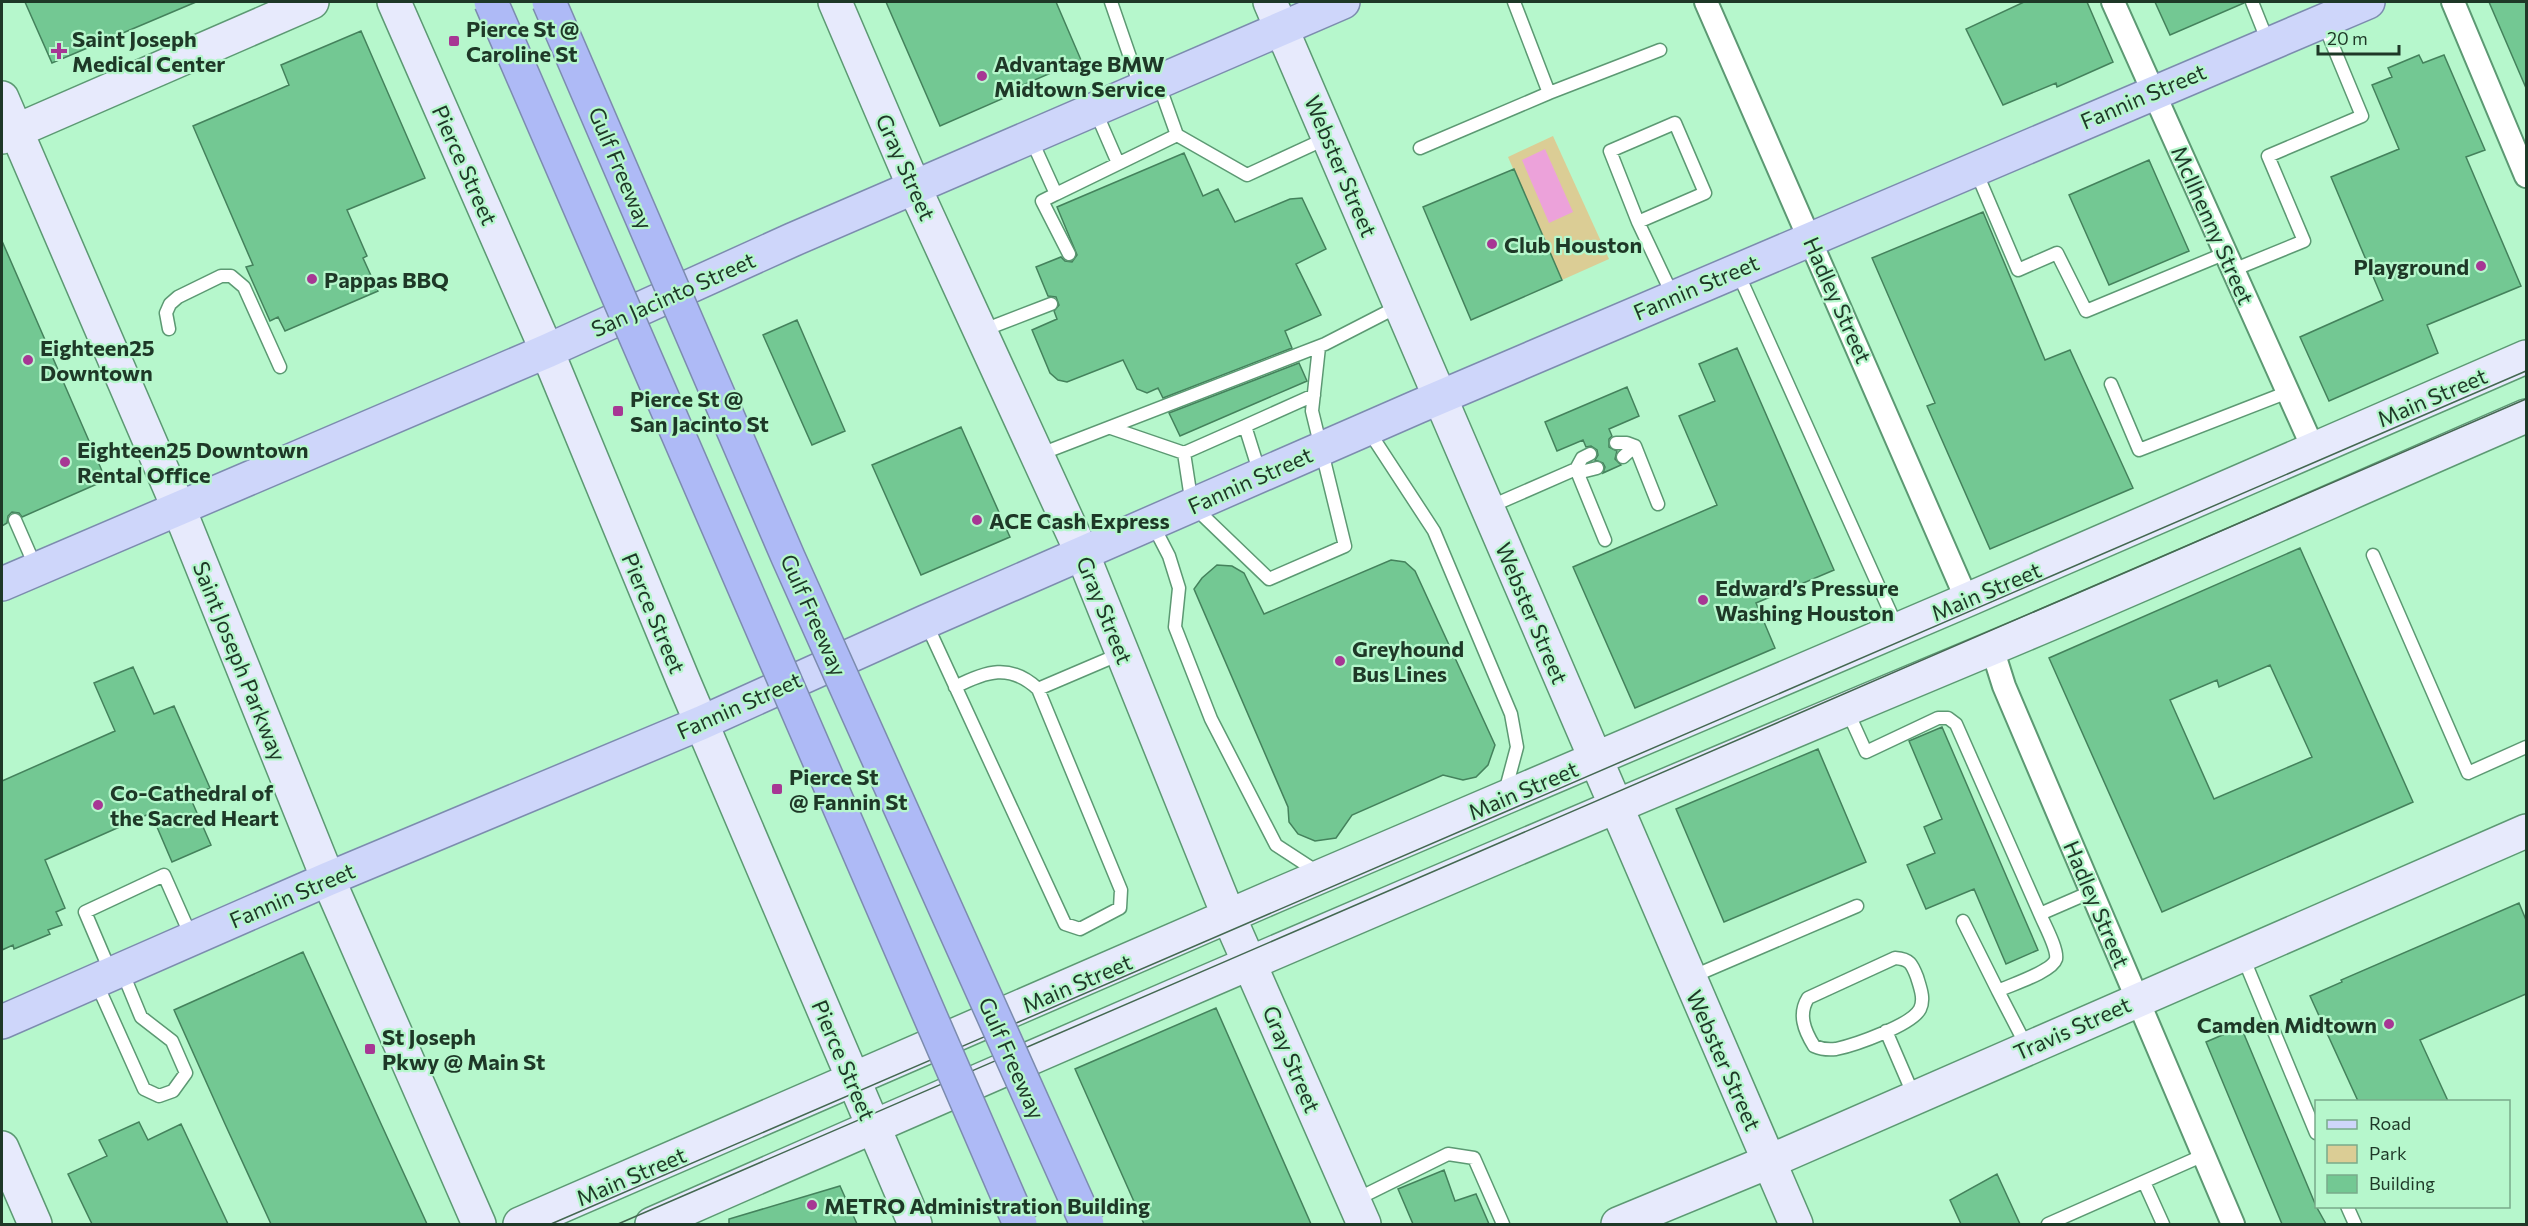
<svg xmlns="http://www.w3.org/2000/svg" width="2528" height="1226" font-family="Commissioner,sans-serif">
<rect width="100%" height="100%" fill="#b6f7cc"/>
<!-- green -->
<path fill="#dbcd95" d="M 1553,136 L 1609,259 L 1562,280 L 1508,157 Z"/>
<!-- water -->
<path fill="#eca2da" d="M 1545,149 L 1573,212 L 1549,223 L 1522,160 Z"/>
<!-- building -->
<path fill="#73c893" stroke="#44825c" stroke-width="1.5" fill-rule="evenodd" d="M 25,2 L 196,2 L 52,63 Z
M 886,2 L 1056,2 L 1081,60 L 1009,91 L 1011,95 L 940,126 Z
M 2024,2 L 2087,2 L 2113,62 L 2057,87 L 2056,83 L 2003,105 L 1966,29 Z
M 2155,2 L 2244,2 L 2244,3 L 2170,35 Z
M 2489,2 L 2526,2 L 2526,88 Z
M 361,31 L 425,178 L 347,210 L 367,256 L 363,258 L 378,291 L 285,331 L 278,317 L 270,321 L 246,267 L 253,265 L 193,126 L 289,85 L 281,65 Z
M 2419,55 L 2423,63 L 2444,55 L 2485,150 L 2466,157 L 2521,286 L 2427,325 L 2438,353 L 2329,401 L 2300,337 L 2383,300 L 2331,177 L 2399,149 L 2372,85 L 2392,77 L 2388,68 Z
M 1184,153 L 1203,196 L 1218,189 L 1235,222 L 1290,199 L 1302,198 L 1326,249 L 1296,264 L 1321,315 L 1285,331 L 1292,348 L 1163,398 L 1158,388 L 1147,393 L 1137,389 L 1123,360 L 1067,382 L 1058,380 L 1050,373 L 1032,330 L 1057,319 L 1054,311 L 1059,305 L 1056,297 L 1048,296 L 1036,267 L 1061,257 L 1065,261 L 1072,262 L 1077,255 L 1057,207 Z
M 2149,160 L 2189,251 L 2109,285 L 2069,195 Z
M 1514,169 L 1562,280 L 1471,320 L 1423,207 Z
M 1983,212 L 2045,360 L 2070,350 L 2133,488 L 1990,549 L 1927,406 L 1935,403 L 1872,258 Z
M 2,241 L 106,480 L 22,517 L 19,513 L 12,512 L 8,516 L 7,523 L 2,526 Z
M 797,320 L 845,431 L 812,445 L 763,335 Z
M 1737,348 L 1834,570 L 1756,603 L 1775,648 L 1635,708 L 1573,567 L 1717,505 L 1679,416 L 1715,401 L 1699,364 Z
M 1299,363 L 1307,381 L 1180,436 L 1169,413 Z
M 1627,387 L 1639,416 L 1609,429 L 1612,436 L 1609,439 L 1609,447 L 1617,451 L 1615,459 L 1621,465 L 1603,473 L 1605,467 L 1603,463 L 1595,460 L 1598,455 L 1597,450 L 1591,446 L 1586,447 L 1583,440 L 1557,451 L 1545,422 Z
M 961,427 L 1010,537 L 921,575 L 872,465 Z
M 2300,548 L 2413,802 L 2162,912 L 2049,658 ZM 2270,665 L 2312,757 L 2214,799 L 2170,700 L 2217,680 L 2219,687 Z
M 1391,560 L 1405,562 L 1415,571 L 1495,745 L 1488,765 L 1476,777 L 1463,780 L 1443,775 L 1352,815 L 1336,838 L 1315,841 L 1298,834 L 1289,822 L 1288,807 L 1194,589 L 1202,578 L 1217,565 L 1232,566 L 1244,573 L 1264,614 Z
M 133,667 L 154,714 L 174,706 L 210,788 L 190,797 L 211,845 L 172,862 L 151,813 L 45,860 L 65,908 L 56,912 L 62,925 L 48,930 L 50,934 L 14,949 L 13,945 L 2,950 L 2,781 L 115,731 L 94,683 Z
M 1942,727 L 2038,950 L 2006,964 L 1974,889 L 1926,909 L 1907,865 L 1935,853 L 1924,827 L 1942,819 L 1909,741 Z
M 1818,749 L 1866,862 L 1724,922 L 1676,809 Z
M 2519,903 L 2526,920 L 2526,994 L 2420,1040 L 2448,1101 L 2358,1101 L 2310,996 L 2342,982 L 2341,980 Z
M 303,952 L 382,1126 L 427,1224 L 271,1224 L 225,1124 L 174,1010 Z
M 1216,1008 L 1311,1224 L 1144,1224 L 1075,1069 Z
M 2241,1027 L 2316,1206 L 2326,1224 L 2282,1224 L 2206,1042 Z
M 139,1122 L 148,1140 L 181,1124 L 228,1224 L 92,1224 L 68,1174 L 107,1156 L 99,1140 Z
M 1444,1170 L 1455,1201 L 1476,1194 L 1489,1224 L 1413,1224 L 1398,1189 Z
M 1997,1174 L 2020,1224 L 1961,1224 L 1950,1200 Z
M 840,1186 L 857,1224 L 729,1224 L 729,1219 Z"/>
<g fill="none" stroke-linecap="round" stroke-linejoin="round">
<defs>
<path id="lane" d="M 1111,2 L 1141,89
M 2252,2 L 2268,42
M 1158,82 L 1177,135
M 1549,93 L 1660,50
M 1095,110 L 1118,163
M 1031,139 L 1056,194 L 1177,135 L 1247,175 L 1327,138
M 1420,148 L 1549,93 L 1514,2
M 1975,169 L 2018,270 L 2057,253 L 2086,311 L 2226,253
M 1056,194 L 1042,201 L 1069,254
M 1638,222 L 1705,193 L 1675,123 L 1610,151 L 1638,222 L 1673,296
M 2233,270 L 2304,241 L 2268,156 L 2362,116 L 2323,22
M 1737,271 L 1897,627
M 169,329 L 166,313 L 170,304 L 178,297 L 221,276 L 231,276 L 244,287 L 280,367
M 981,331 L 1051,304
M 2111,384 L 2139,450 L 2288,392
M 1245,426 L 1184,453 L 1192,505 L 1269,579 L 1345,546 L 1312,411 L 1319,347
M 1111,428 L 1184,453
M 1368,430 L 1434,531 L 1511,714 L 1517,747 L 1505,792
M 1616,443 L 1627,443 L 1635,446 L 1623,457
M 1635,446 L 1658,504
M 1590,454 L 1582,458 L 1576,469 L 1585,471 L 1597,468
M 1038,455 L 1325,344 L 1399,306
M 1260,474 L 1245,426 L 1314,395
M 1489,507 L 1576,469 L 1605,540
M 15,520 L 36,568
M 1153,525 L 1169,556 L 1179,588 L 1175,627 L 1211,719 L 1276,845 L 1319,873
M 2373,555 L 2468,773 L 2526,747
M 926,623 L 1065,924 L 1080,929 L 1120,908 L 1121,890 L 1038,689 C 1010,663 986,671 955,687
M 1038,689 L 1120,654
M 1847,710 L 1866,752 L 1938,718 L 1948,718 L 1956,724 L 2040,914
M 1963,921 L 1998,991
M 2243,957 L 2316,1133
M 1895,958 C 1910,959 1912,964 1917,977 C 1920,987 1925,999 1920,1009 C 1912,1025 1855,1045 1836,1049 C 1828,1050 1821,1049 1814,1046 C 1804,1030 1798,1014 1808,998 Z
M 111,973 L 85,912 L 164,875 L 191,936
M 1689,978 L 1857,906
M 96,982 L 144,1089 L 159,1096 L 173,1091 L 186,1073 L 172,1041 L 141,1017 L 122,971
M 1886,1031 L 1914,1096
M 2027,1047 L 1998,991 C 2010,985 2052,972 2056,959 C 2058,949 2044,924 2040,914 L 2093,891
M 2144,1182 L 2163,1224
M 1355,1200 L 1448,1154 L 1474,1158 L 1503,1224
M 2347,1206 L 2355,1224
M 2048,1224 L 2204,1155"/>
<path id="street" d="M 1706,2 L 1967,600
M 2113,2 L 2313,448
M 2453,2 L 2526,176
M 1992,648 L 2004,686 L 2233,1224"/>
<path id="secondary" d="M 394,2 L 547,351 L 683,680 L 915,1224
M 835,2 L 915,189 L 1082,553 L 1229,917 L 1364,1224
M 1270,2 C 1446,409 1619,818 1796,1224
M 2,98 L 179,509 L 328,879 L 479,1224
M 2,137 L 312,2
M 2,1148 L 35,1224
M 520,1224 L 1277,895 L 1967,600 L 2526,357
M 652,1224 C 1096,1028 1542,836 1990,649 C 2170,574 2348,493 2526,416
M 1618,1224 L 1768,1162 L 2526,831"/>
<path id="primary" d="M 2,584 L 547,351 L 792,240 L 1343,2
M 2,1022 L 328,879 L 701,723 L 925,622 L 1417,407 L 2368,2"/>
</defs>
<!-- lane casing -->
<use href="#lane" stroke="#5c9973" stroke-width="15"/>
<!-- street casing -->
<use href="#street" stroke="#5c9973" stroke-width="26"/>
<!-- secondary casing -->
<use href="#secondary" stroke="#5c9973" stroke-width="36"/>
<!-- primary casing -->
<use href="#primary" stroke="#7c8cae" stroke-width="36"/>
<!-- lane -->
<use href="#lane" stroke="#fff" stroke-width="12"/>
<!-- street -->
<use href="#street" stroke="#fff" stroke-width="22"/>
<!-- secondary -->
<use href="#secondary" stroke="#e7eafc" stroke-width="33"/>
<!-- primary -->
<use href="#primary" stroke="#ced6fa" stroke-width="33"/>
<!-- tram -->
<path stroke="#446851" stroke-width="1.5" d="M 551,1224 L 2526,371
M 618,1224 L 2526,399"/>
<defs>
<path id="highway-bridge" d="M 491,2 L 1020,1224
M 549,2 L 788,557 L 1087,1224"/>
</defs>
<!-- highway-bridge casing -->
<use href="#highway-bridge" stroke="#7c8cae" stroke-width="36" stroke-linecap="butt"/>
<!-- highway-bridge -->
<use href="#highway-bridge" stroke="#aebaf6" stroke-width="33"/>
</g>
<!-- markers -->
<g fill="#a73794" stroke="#b6f7cc" stroke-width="2">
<rect x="448" y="35" width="12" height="12" rx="3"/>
<path d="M56 42h6v6h6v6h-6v6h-6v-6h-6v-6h6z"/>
<circle cx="982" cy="76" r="6"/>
<circle cx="1492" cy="244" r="6"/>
<circle cx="2481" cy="266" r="6"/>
<circle cx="312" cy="279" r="6"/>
<circle cx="28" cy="360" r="6"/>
<rect x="612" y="405" width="12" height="12" rx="3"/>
<circle cx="65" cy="462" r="6"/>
<circle cx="977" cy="520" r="6"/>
<circle cx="1703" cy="600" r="6"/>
<circle cx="1340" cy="661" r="6"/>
<rect x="771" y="783" width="12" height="12" rx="3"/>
<circle cx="98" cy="805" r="6"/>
<circle cx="2389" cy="1024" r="6"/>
<rect x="364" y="1043" width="12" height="12" rx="3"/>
<circle cx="812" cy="1205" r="6"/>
</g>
<g text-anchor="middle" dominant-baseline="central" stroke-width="4.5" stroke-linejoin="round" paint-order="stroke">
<!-- poi labels -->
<g font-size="22" font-weight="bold" fill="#1e3827" stroke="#b6f7cc" text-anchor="start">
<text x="466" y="28">Pierce St @<tspan x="466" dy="25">Caroline St</tspan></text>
<text x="72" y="38">Saint Joseph<tspan x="72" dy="25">Medical Center</tspan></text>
<text x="994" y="63">Advantage BMW<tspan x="994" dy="25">Midtown Service</tspan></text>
<text x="1504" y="244">Club Houston</text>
<text x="2469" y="266" text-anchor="end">Playground</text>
<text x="324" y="279">Pappas BBQ</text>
<text x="40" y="347">Eighteen25<tspan x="40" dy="25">Downtown</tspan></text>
<text x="630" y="398">Pierce St @<tspan x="630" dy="25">San Jacinto St</tspan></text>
<text x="77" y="449">Eighteen25 Downtown<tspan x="77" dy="25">Rental Office</tspan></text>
<text x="989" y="520">ACE Cash Express</text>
<text x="1715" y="587">Edward’s Pressure<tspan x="1715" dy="25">Washing Houston</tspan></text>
<text x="1352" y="648">Greyhound<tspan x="1352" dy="25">Bus Lines</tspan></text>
<text x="789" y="776">Pierce St<tspan x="789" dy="25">@ Fannin St</tspan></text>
<text x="110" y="792">Co-Cathedral of<tspan x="110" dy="25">the Sacred Heart</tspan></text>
<text x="2377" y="1024" text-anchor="end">Camden Midtown</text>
<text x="382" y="1036">St Joseph<tspan x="382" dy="25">Pkwy @ Main St</tspan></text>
<text x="824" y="1205">METRO Administration Building</text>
</g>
<!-- street labels -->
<g font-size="22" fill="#1e3827" stroke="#b6f7cc">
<text transform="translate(2143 96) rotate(-23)">Fannin Street</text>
<text transform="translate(465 165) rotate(66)">Pierce Street</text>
<text transform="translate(1341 166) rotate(67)">Webster Street</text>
<text transform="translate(906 167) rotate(66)">Gray Street</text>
<text transform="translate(621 168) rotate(67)">Gulf Freeway</text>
<text transform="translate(2213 225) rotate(66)">McIlhenny Street</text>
<text transform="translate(1696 287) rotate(-23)">Fannin Street</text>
<text transform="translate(673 294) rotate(-24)">San Jacinto Street</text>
<text transform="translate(1838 300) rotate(66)">Hadley Street</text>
<text transform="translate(2432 397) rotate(-23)">Main Street</text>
<text transform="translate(1250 480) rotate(-24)">Fannin Street</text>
<text transform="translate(1986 591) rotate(-23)">Main Street</text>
<text transform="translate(1105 610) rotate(68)">Gray Street</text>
<text transform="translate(654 613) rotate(67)">Pierce Street</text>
<text transform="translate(1532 613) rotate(67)">Webster Street</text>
<text transform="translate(814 615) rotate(66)">Gulf Freeway</text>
<text transform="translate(240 661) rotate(68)">Saint Joseph Parkway</text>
<text transform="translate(739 705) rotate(-24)">Fannin Street</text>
<text transform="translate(1523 790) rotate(-23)">Main Street</text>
<text transform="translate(292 895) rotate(-23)">Fannin Street</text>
<text transform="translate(2097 904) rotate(67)">Hadley Street</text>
<text transform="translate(1077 983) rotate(-23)">Main Street</text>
<text transform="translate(2072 1028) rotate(-24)">Travis Street</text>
<text transform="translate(1012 1058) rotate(66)">Gulf Freeway</text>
<text transform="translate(1292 1059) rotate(67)">Gray Street</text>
<text transform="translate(844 1060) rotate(67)">Pierce Street</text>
<text transform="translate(1724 1060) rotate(66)">Webster Street</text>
<text transform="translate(631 1176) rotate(-23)">Main Street</text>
</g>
</g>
<!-- border -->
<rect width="2528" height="1226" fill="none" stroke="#1e3827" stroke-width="6"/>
<!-- legend -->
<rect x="2315" y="1100" width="195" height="108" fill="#b6f7cc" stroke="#79ab8a" stroke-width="1.5"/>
<rect x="2327" y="1120" width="30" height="9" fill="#ced6fa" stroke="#79ab8a" stroke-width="1.5"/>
<text x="2369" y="1130" font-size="18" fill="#1e3827">Road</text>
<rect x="2327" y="1145" width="30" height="18" fill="#dbcd95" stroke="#79ab8a" stroke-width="1.5"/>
<text x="2369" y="1160" font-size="18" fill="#1e3827">Park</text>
<rect x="2327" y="1175" width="30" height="18" fill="#73c893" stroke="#79ab8a" stroke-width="1.5"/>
<text x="2369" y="1190" font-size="18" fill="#1e3827">Building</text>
<!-- scale -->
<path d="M2318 45v9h81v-9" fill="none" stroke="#1e3827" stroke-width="3"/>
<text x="2327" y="45" font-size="18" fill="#1e3827" stroke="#b6f7cc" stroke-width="4.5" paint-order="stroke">20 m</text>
</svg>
